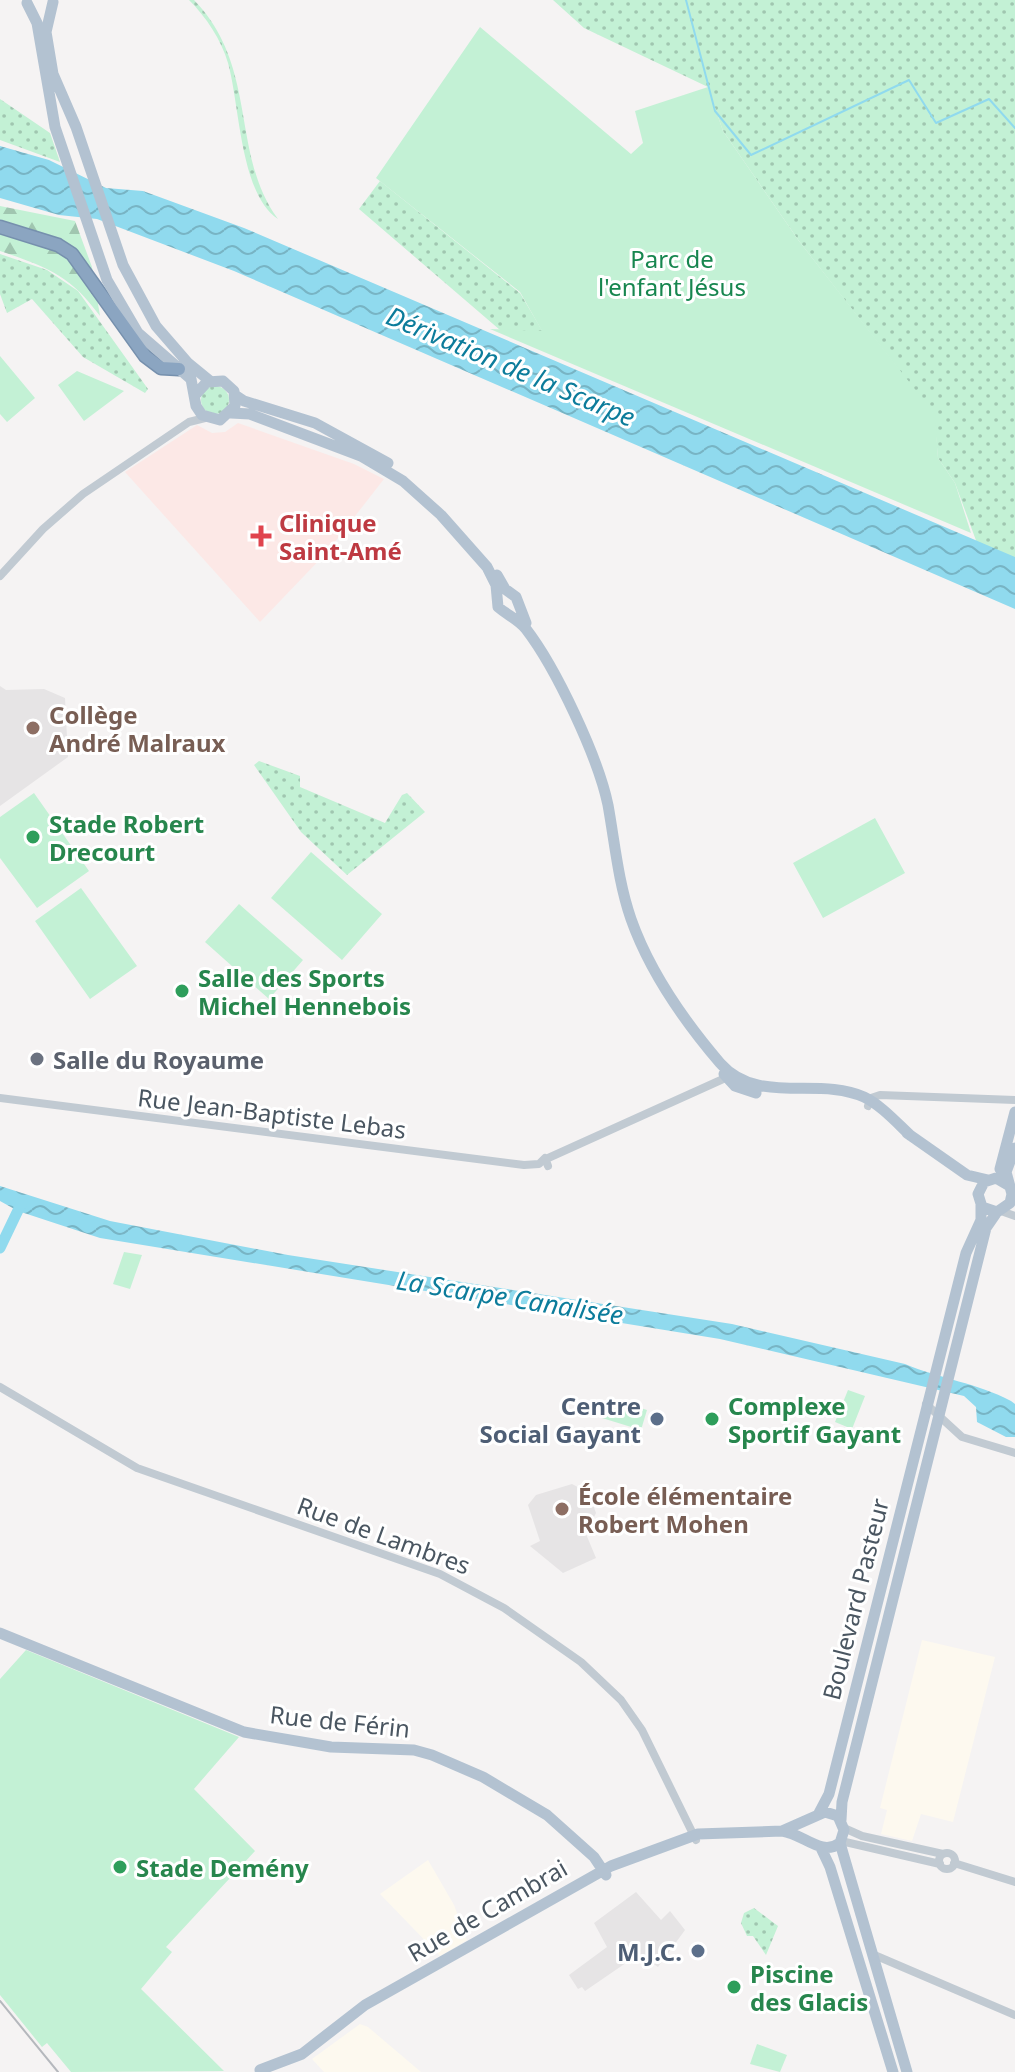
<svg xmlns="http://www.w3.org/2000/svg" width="1015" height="2072" font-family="'Noto Sans',sans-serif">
<defs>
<pattern id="grass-dots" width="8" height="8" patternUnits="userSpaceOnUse" patternTransform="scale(2)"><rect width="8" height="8" fill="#c3f1d5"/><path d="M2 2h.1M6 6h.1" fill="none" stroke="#a0c6b0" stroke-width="1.8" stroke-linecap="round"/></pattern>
<pattern id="forest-firs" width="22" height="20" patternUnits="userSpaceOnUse" patternTransform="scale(2)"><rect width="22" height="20" fill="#c3f1d5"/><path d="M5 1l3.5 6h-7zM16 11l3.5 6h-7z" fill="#a0c6b0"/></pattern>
<pattern id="water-waves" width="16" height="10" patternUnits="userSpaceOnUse" patternTransform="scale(2)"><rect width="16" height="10" fill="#90daee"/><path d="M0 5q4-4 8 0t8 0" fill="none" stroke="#78b4c4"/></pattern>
</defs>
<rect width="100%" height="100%" fill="#f5f3f3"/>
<!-- commercial -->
<path fill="#fdf9ef" d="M 922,1640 L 995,1657 L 953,1822 L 921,1814 L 912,1841 L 881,1834 L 887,1810 L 880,1808 Z
M 428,1860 L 454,1905 L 467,1940 L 440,1956 L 380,1894 Z
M 360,2024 L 368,2027 L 421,2072 L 324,2072 L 312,2059 Z"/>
<!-- education -->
<path fill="#e6e4e5" d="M 0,686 L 6,690 L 44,689 L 65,698 L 68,757 L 0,806 Z
M 572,1484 L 589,1493 L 596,1513 L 586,1534 L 596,1558 L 563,1573 L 530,1546 L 540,1541 L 528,1505 L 536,1495 Z
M 636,1892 L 661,1920 L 670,1911 L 685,1930 L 658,1967 L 639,1954 L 585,1991 L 582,1987 L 578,1989 L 569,1975 L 607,1947 L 594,1923 Z"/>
<!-- medical -->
<path fill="#fce8e6" d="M 238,423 L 354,464 L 384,479 L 327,552 L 260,622 L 125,472 L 197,425 L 212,433 L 225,432 Z"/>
<!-- grass -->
<path fill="url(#grass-dots)" d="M 189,0 L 194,0 C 259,67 230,154 278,219 C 240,194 240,106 228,63 C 221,39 206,17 189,0 Z
M 553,0 L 1015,0 L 1015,596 L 993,587 L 955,483 L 938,458 L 934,415 L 799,241 L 723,131 L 708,87 L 584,28 Z
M 0,99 L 50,133 L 60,162 L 0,140 Z
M 380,181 L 520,293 L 543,332 L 500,330 L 359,209 Z
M 0,254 L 47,270 L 78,291 L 148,389 L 145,393 L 83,357 L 32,299 L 7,313 L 0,294 Z
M201 400a14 14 0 1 1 28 0a14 14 0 1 1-28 0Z
M 259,761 L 300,776 L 300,787 L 385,823 L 402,795 L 407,793 L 425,812 L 347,875 L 301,832 L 254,765 Z
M 754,1908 L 778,1926 L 766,1955 L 753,1936 L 747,1936 L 741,1923 L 744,1913 Z"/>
<!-- forest -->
<path fill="url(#forest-firs)" d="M 0,206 L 75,221 L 92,267 L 100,316 C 70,275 47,267 0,251 Z"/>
<!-- park -->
<path fill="#c3f1d5" d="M 480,27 L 631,154 L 643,143 L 635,111 L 708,87 L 723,131 L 799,241 L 935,415 L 938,458 L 955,483 L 971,533 L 490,329 L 542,331 L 520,292 L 376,178 Z
M 0,356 L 35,398 L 7,422 L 0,414 Z
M 77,371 L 124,391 L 84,421 L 58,385 Z
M 34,793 L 89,871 L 37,908 L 0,858 L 0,817 Z
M 875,818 L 905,873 L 823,918 L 793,863 Z
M 311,852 L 382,914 L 342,960 L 271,898 Z
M 81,888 L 137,966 L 90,999 L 35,921 Z
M 239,904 L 303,960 L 269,999 L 205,942 Z
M 124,1252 L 142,1255 L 130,1289 L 113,1284 Z
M 848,1390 L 865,1396 L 852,1429 L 835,1422 Z
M 608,1398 L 647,1410 L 641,1430 L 602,1418 Z
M 26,1650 L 239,1737 L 194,1789 L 255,1851 L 166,1947 L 172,1952 L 141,1989 L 224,2071 L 71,2072 L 47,2043 L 42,2047 L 0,1995 L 0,1679 Z
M 757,2044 L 787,2055 L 780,2072 L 750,2064 Z"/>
<!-- water -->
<path fill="url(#water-waves)" d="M 0,146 L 49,160 L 106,188 L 143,191 L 244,228 L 1015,557 L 1015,609 L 234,271 L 97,219 L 59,215 L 0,198 Z
M 0,1186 L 110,1221 L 288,1255 L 732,1324 L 905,1364 C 941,1379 977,1383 1011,1401 L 1015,1404 L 1015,1437 L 1006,1437 L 977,1422 L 976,1407 L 964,1396 L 720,1339 L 100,1238 L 18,1211 L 0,1201 Z"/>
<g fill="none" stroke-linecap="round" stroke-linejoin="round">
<!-- stream -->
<path stroke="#90daee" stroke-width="2" d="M 686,0 L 715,111 L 751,155 L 909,80 L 936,123 L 989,99 L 1015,128"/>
<!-- river -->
<path stroke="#90daee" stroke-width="11" d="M 0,1248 L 22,1202"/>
<defs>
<path id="highway" d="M 0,227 L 58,245 L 72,254 L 145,356 L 161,368 L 179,369"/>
</defs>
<!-- highway casing -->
<use href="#highway" stroke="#7690ad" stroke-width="15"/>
<!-- minor -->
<path stroke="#c1cad2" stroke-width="8" d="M 0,576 L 43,529 L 83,494 L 189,422 L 205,418
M 0,1098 L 524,1165 L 539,1164 L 545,1158 L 548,1166
M 868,1106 L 871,1098 L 880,1095 L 1015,1100
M 546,1159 L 732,1075
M 1001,1211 L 1015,1216
M 0,1387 L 137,1468 L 440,1574 L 504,1608 L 581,1662 L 621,1700 L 642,1730 L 696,1840
M 926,1404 L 962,1437 L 1015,1453
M 844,1828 L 862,1836 L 943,1854
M 841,1841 L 940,1864
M939 1861a8 8 0 1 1 16 0a8 8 0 1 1-16 0Z
M 954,1863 L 1015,1882
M 872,1954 L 1015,2015"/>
<!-- major -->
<path stroke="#b3c2d1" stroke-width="11" d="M 53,2 L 46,32 L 53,74 L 76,127 L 123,265 L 156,326 L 188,363 L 210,381
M 27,3 L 37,23 L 55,127 L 107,280 L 138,333 L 191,379 L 196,406 L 202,415 L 220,420 L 235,406 L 234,391 L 223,381 L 207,382 L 196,394
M 235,395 L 244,401 L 315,423 L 388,463
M 231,413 L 250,414 L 361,456 L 403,481 L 441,515 L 487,567 L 496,585 L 498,607 C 507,615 518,619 526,629 C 556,668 598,757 608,805 C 615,844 618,881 631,919 C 649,970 685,1022 720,1063 C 758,1106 818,1076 864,1097 C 881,1105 897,1123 911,1136
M 497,575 L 505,589 L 516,597 L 526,623
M 724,1074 L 735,1086 L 756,1093
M 907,1133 L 967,1175 L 988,1180
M 1000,1169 L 1015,1112
M 1008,1185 L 996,1178 L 984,1182 L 978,1194 L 982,1207 L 997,1212 L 1010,1203 L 1012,1194 L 1006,1172 L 1015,1148
M 0,1633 L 244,1732 L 331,1747 L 414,1750 L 432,1755 L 483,1777 L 547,1815 L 594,1857 L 606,1875
M 819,1813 L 829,1794 L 966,1253 L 981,1220 L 981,1205
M 841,1820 L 842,1802 L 986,1228 L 997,1212
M 840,1843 L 907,2072
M 821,1848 L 830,1867 L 893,2072
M 260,2070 L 302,2054 L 365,2005 L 611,1866 L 698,1834 L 782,1831 L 825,1812 L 838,1816 L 844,1830 L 840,1843 C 821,1857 804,1834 782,1831"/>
<!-- highway -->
<use href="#highway" stroke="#8ba5c1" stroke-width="12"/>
<!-- rail -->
<path stroke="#b5b8bd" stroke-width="2" d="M 0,2001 L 58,2072"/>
</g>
<!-- markers -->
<path fill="#e0444e" stroke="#fff" stroke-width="3" d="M257 524h8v8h8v8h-8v8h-8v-8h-8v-8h8z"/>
<g fill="#8d6e63" stroke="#fff" stroke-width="3">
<circle cx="33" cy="728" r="8"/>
<circle cx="562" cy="1509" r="8"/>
</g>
<g fill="#2e9e5b" stroke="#fff" stroke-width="3">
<circle cx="33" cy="837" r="8"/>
<circle cx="182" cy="991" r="8"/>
<circle cx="712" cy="1419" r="8"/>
<circle cx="120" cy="1867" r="8"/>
<circle cx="734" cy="1987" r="8"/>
</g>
<circle fill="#6b7280" stroke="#fff" stroke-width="3" cx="37" cy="1059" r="8"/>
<g fill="#5c6f8a" stroke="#fff" stroke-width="3">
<circle cx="657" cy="1419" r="8"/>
<circle cx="698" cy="1951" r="8"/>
</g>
<g text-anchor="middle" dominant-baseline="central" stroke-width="6" stroke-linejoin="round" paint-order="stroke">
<!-- park labels -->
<g font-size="24" fill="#17864f" stroke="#fff">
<text x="672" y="258">Parc de<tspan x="672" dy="28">l'enfant Jésus</tspan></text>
</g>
<!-- health labels -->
<g font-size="24" font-weight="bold" fill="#be3a42" stroke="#fff" text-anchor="start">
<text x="279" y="522">Clinique<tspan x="279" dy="28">Saint-Amé</tspan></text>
</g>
<!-- education labels -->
<g font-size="24" font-weight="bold" fill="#785e54" stroke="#fff" text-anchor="start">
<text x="49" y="714">Collège<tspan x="49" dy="28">André Malraux</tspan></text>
<text x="578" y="1495">École élémentaire<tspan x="578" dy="28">Robert Mohen</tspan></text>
</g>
<!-- leisure labels -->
<g font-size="24" font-weight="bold" fill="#27864d" stroke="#fff" text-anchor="start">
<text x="49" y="823">Stade Robert<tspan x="49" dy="28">Drecourt</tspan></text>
<text x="198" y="977">Salle des Sports<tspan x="198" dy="28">Michel Hennebois</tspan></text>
<text x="728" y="1405">Complexe<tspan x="728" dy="28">Sportif Gayant</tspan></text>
<text x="136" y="1867">Stade Demény</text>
<text x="750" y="1973">Piscine<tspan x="750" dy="28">des Glacis</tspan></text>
</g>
<!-- worship labels -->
<g font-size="24" font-weight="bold" fill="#5b616d" stroke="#fff" text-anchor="start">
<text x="53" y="1059">Salle du Royaume</text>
</g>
<!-- street labels -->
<g font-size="24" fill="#4a5661" stroke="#fff">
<text transform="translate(272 1113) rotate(7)">Rue Jean-Baptiste Lebas</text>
<text transform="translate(384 1535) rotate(20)">Rue de Lambres</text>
<text transform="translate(855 1599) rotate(-76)">Boulevard Pasteur</text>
<text transform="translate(340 1721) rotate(6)">Rue de Férin</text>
<text transform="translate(487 1910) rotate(-30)">Rue de Cambrai</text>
</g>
<!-- service labels -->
<g font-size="24" font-weight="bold" fill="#4e5e75" stroke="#fff" text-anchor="end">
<text x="641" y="1405">Centre<tspan x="641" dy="28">Social Gayant</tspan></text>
<text x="682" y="1951">M.J.C.</text>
</g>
<!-- water labels -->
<g font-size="26" font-style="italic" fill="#0c7c9b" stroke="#fff">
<text transform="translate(511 366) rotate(23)">Dérivation de la Scarpe</text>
<text transform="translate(510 1297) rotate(9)">La Scarpe Canalisée</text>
</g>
</g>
</svg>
